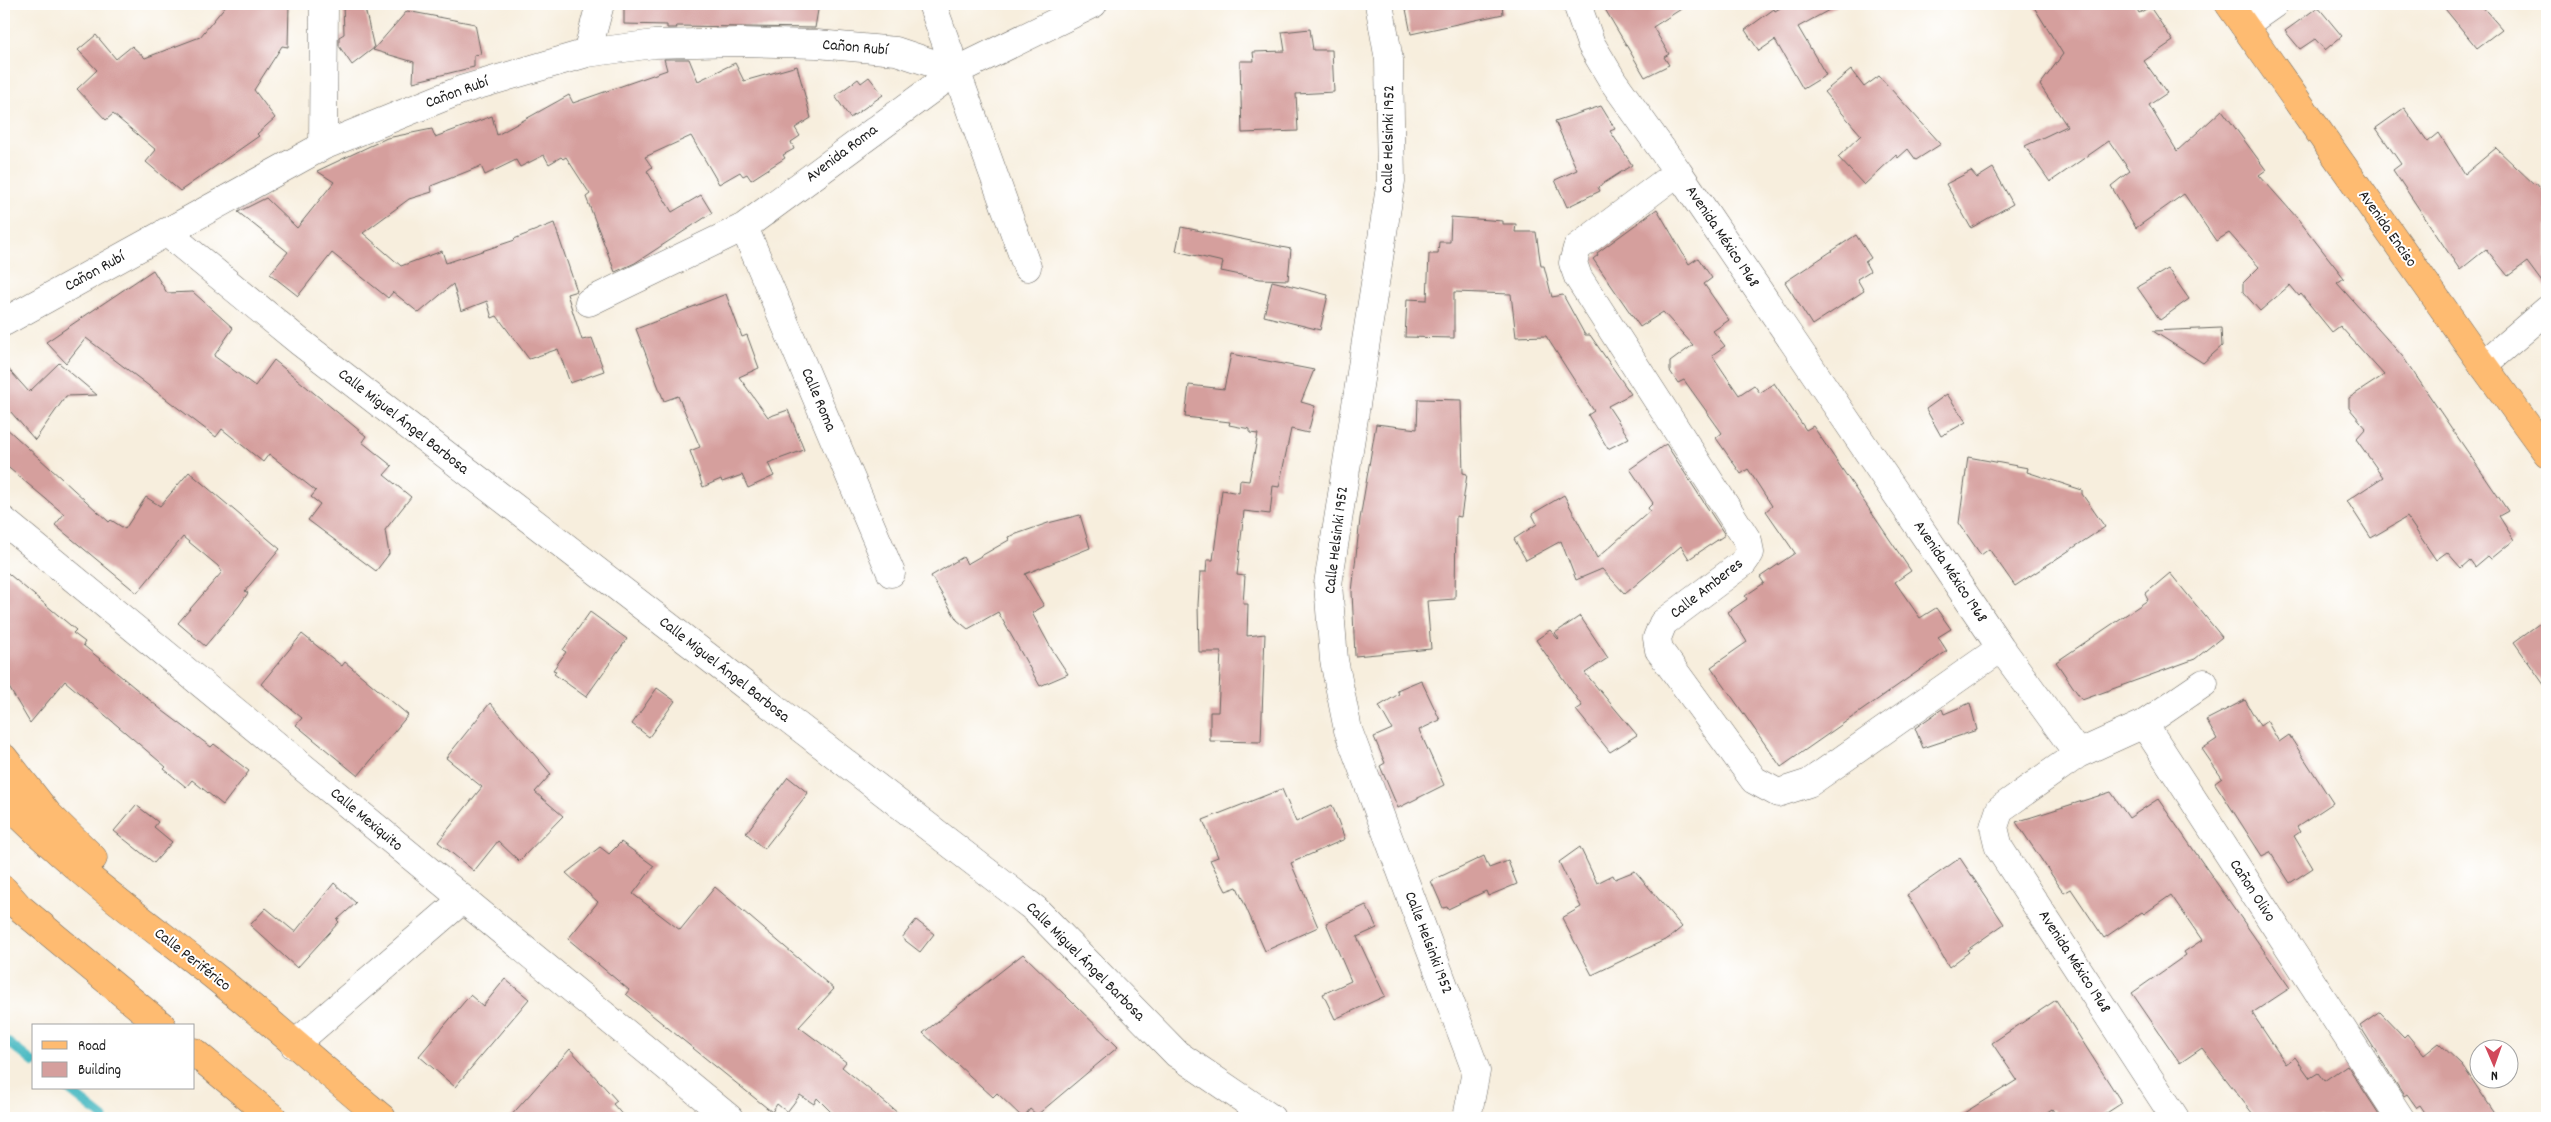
<svg xmlns="http://www.w3.org/2000/svg" width="2551" height="1122" font-family="Dekko,sans-serif">
<rect width="100%" height="100%" fill="#fff"/>
<filter id="ink" filterUnits="userSpaceOnUse"><feTurbulence type="fractalNoise" baseFrequency=".02" numOctaves="2"/><feDisplacementMap in="SourceGraphic" scale="10" xChannelSelector="R" yChannelSelector="G"/><feConvolveMatrix kernelMatrix="1 2 1 2 8 2 1 2 1" color-interpolation-filters="sRGB"/></filter>
<filter id="wash" filterUnits="userSpaceOnUse"><feTurbulence type="fractalNoise" baseFrequency=".0096" numOctaves="4" result="noise"/><feDisplacementMap in="SourceGraphic" scale="20" xChannelSelector="R" yChannelSelector="G"/><feGaussianBlur stdDeviation="1.12" result="paint"/><feColorMatrix in="noise" values="0 0 0 0 0 0 0 0 0 0 0 0 0 0 0 0 0 1.4 0 .05"/><feComposite in="paint" operator="in"/></filter>
<g filter="url(#wash)">
<rect width="100%" height="100%" fill="#f7eedd"/>
<g fill="none" stroke-linecap="round" stroke-linejoin="round">
<!-- stream -->
<path stroke="#4bbac2" stroke-width="9" d="M 4,1039 L 34,1063
M 66,1088 L 104,1118"/>
</g>
<g id="blocks">
<!-- building -->
<path fill="#d59f9d" d="M 227,4 L 289,4 L 288,47 L 282,46 L 254,90 L 275,118 L 257,134 L 259,136 L 180,191 L 146,162 L 156,150 L 113,114 L 106,120 L 77,89 L 97,70 L 78,50 L 96,35 L 116,59 L 132,46 L 145,58 L 200,37 Z
M 343,4 L 364,4 L 374,48 L 352,65 L 339,46 L 339,37 L 344,34 Z
M 624,4 L 819,4 L 815,28 L 676,26 L 677,28 L 667,28 L 667,25 L 624,24 Z
M 1405,4 L 1502,4 L 1503,14 L 1411,34 Z
M 1602,4 L 1689,4 L 1653,27 L 1669,54 L 1664,57 L 1669,65 L 1645,77 Z
M 1787,4 L 1840,4 L 1798,27 L 1826,75 L 1803,89 L 1775,40 L 1759,51 L 1745,30 L 1774,9 L 1775,11 Z
M 2032,4 L 2134,4 L 2139,13 L 2150,7 L 2173,41 L 2144,61 L 2167,93 L 2149,105 L 2177,151 L 2222,110 L 2266,170 L 2259,175 L 2298,219 L 2344,278 L 2337,283 L 2403,357 L 2508,511 L 2499,516 L 2514,540 L 2491,559 L 2488,556 L 2475,567 L 2470,560 L 2461,568 L 2447,552 L 2436,560 L 2407,517 L 2371,538 L 2347,501 L 2383,477 L 2356,439 L 2366,428 L 2349,408 L 2349,398 L 2384,375 L 2340,326 L 2332,332 L 2301,294 L 2299,296 L 2290,285 L 2260,311 L 2243,292 L 2243,283 L 2259,267 L 2229,233 L 2216,241 L 2184,194 L 2136,228 L 2111,186 L 2130,171 L 2109,141 L 2050,182 L 2025,146 L 2067,126 L 2040,85 L 2063,54 Z
M 2441,4 L 2480,4 L 2502,29 L 2477,48 Z
M 2318,7 L 2342,36 L 2325,50 L 2315,39 L 2300,49 L 2285,31 Z
M 407,11 L 475,24 L 481,54 L 474,55 L 474,67 L 413,82 L 414,62 L 373,50 Z
M 1310,29 L 1313,50 L 1332,50 L 1334,92 L 1296,94 L 1298,131 L 1242,133 L 1240,61 L 1254,61 L 1253,52 L 1285,51 L 1282,32 Z
M 664,59 L 689,59 L 698,81 L 735,63 L 744,81 L 797,66 L 811,118 L 795,128 L 800,136 L 791,142 L 794,149 L 783,155 L 785,158 L 751,180 L 747,174 L 743,176 L 740,172 L 719,184 L 691,136 L 645,157 L 652,167 L 647,171 L 672,212 L 701,195 L 712,213 L 635,263 L 615,272 L 586,197 L 590,194 L 566,157 L 563,159 L 561,157 L 549,164 L 544,155 L 520,167 L 516,160 L 485,175 L 481,166 L 431,186 L 432,192 L 409,199 L 363,233 L 401,266 L 442,251 L 446,263 L 515,240 L 514,239 L 554,223 L 577,291 L 567,294 L 582,340 L 592,338 L 604,371 L 570,383 L 558,349 L 529,359 L 497,316 L 492,318 L 487,301 L 461,311 L 453,284 L 419,313 L 393,292 L 388,298 L 332,253 L 298,296 L 270,274 L 288,252 L 238,212 L 266,198 L 297,228 L 334,182 L 317,171 L 387,138 L 432,129 L 435,137 L 492,116 L 497,135 L 569,95 L 573,103 L 667,70 Z
M 1851,70 L 1864,87 L 1879,76 L 1941,144 L 1916,160 L 1908,149 L 1898,158 L 1896,155 L 1864,185 L 1838,157 L 1861,135 L 1824,92 Z
M 869,77 L 883,95 L 850,118 L 835,96 L 858,79 L 861,83 Z
M 1601,106 L 1615,129 L 1610,131 L 1632,165 L 1598,187 L 1600,191 L 1567,207 L 1555,180 L 1577,170 L 1555,121 Z
M 2404,108 L 2428,142 L 2439,133 L 2465,174 L 2496,148 L 2535,185 L 2536,183 L 2547,197 L 2547,289 L 2527,262 L 2508,276 L 2486,249 L 2460,270 L 2393,170 L 2401,164 L 2376,128 Z
M 1993,168 L 2013,204 L 1971,228 L 1946,184 L 1971,171 L 1977,178 Z
M 1657,209 L 1689,264 L 1698,258 L 1712,278 L 1704,284 L 1729,320 L 1713,331 L 1725,346 L 1712,355 L 1739,395 L 1754,385 L 1760,393 L 1774,383 L 1806,430 L 1813,426 L 1911,571 L 1895,582 L 1920,618 L 1936,608 L 1951,629 L 1938,637 L 1947,651 L 1781,767 L 1711,667 L 1747,642 L 1728,612 L 1747,599 L 1745,596 L 1764,583 L 1760,577 L 1795,553 L 1766,511 L 1772,506 L 1748,469 L 1741,474 L 1716,438 L 1722,433 L 1684,380 L 1678,383 L 1670,371 L 1670,362 L 1693,345 L 1663,312 L 1640,327 L 1593,259 L 1598,255 L 1597,253 Z
M 1451,217 L 1503,221 L 1503,224 L 1516,224 L 1515,232 L 1536,232 L 1541,266 L 1544,266 L 1552,297 L 1563,295 L 1585,335 L 1590,335 L 1631,394 L 1608,406 L 1629,438 L 1608,449 L 1588,415 L 1594,411 L 1546,336 L 1516,337 L 1511,294 L 1454,292 L 1454,338 L 1405,337 L 1407,299 L 1427,300 L 1429,254 L 1438,254 L 1439,242 L 1450,242 Z
M 1181,227 L 1291,249 L 1288,280 L 1260,279 L 1221,271 L 1223,262 L 1176,251 Z
M 1856,235 L 1871,258 L 1865,262 L 1870,271 L 1857,279 L 1864,291 L 1812,325 L 1785,282 Z
M 2168,269 L 2189,299 L 2160,320 L 2137,287 Z
M 153,270 L 167,293 L 193,292 L 233,328 L 214,356 L 255,386 L 274,360 L 366,436 L 362,442 L 392,466 L 384,475 L 411,497 L 385,530 L 389,554 L 376,571 L 308,520 L 320,504 L 311,497 L 316,491 L 269,454 L 263,462 L 222,429 L 216,437 L 86,338 L 66,363 L 46,342 Z
M 1272,281 L 1328,295 L 1320,330 L 1264,316 Z
M 726,294 L 742,337 L 747,335 L 759,368 L 739,377 L 768,417 L 788,410 L 804,450 L 768,463 L 774,476 L 748,488 L 742,475 L 722,482 L 721,479 L 703,487 L 690,451 L 700,447 L 678,396 L 664,401 L 636,329 Z
M 2221,328 L 2222,346 L 2203,363 L 2153,331 Z
M 1231,354 L 1314,370 L 1301,402 L 1315,406 L 1308,433 L 1291,429 L 1279,487 L 1273,486 L 1270,514 L 1244,511 L 1237,575 L 1245,576 L 1243,604 L 1248,604 L 1247,636 L 1265,634 L 1261,742 L 1210,741 L 1210,712 L 1218,712 L 1221,652 L 1199,652 L 1198,605 L 1200,572 L 1206,572 L 1207,560 L 1213,560 L 1222,490 L 1239,493 L 1240,480 L 1249,481 L 1258,434 L 1250,433 L 1250,429 L 1229,425 L 1230,422 L 1185,417 L 1189,385 L 1224,389 Z
M 59,363 L 97,395 L 66,396 L 35,440 L 4,404 L 4,364 L 29,392 Z
M 1947,394 L 1966,422 L 1941,436 L 1926,409 Z
M 1418,399 L 1461,400 L 1463,473 L 1467,474 L 1461,517 L 1456,516 L 1455,599 L 1427,601 L 1431,649 L 1355,656 L 1352,592 L 1360,519 L 1376,424 L 1417,429 Z
M 4,426 L 109,522 L 111,520 L 125,529 L 146,497 L 160,506 L 189,472 L 280,549 L 245,591 L 248,593 L 239,606 L 205,646 L 178,623 L 222,572 L 218,566 L 183,537 L 137,593 L 55,525 L 64,514 L 4,464 Z
M 1666,444 L 1725,535 L 1689,559 L 1681,546 L 1625,594 L 1602,569 L 1576,580 L 1561,541 L 1526,560 L 1514,539 L 1537,524 L 1532,514 L 1564,495 L 1597,558 L 1650,511 L 1648,508 L 1653,503 L 1630,469 Z
M 1968,457 L 2028,468 L 2027,472 L 2082,490 L 2082,494 L 2105,527 L 2015,586 L 1989,549 L 1981,555 L 1959,523 Z
M 1080,515 L 1090,548 L 1025,574 L 1044,606 L 1032,613 L 1051,648 L 1068,674 L 1040,686 L 998,612 L 968,629 L 957,620 L 931,576 L 963,557 L 967,564 L 1009,540 L 1008,537 L 1048,523 Z
M 4,570 L 76,630 L 73,633 L 85,642 L 83,645 L 163,711 L 211,747 L 214,744 L 249,771 L 223,805 L 192,780 L 186,787 L 164,769 L 166,767 L 65,681 L 30,723 L 4,679 Z
M 2170,573 L 2222,637 L 2195,659 L 2082,700 L 2056,662 L 2148,600 L 2145,594 Z
M 590,612 L 627,639 L 586,697 L 554,674 L 556,671 L 553,670 L 566,652 L 563,650 Z
M 1580,616 L 1608,658 L 1585,673 L 1637,735 L 1610,752 L 1576,710 L 1582,706 L 1536,640 L 1550,630 L 1558,639 L 1559,638 L 1555,633 Z
M 2547,618 L 2547,689 L 2514,642 Z
M 302,634 L 342,666 L 345,662 L 408,715 L 358,776 L 296,725 L 302,718 L 261,684 Z
M 1421,680 L 1440,720 L 1419,730 L 1444,785 L 1398,808 L 1380,766 L 1385,763 L 1374,737 L 1392,729 L 1379,706 L 1399,694 L 1397,690 Z
M 657,688 L 675,701 L 649,737 L 632,724 Z
M 2245,700 L 2260,726 L 2267,721 L 2279,742 L 2289,735 L 2333,803 L 2297,827 L 2300,832 L 2294,836 L 2313,868 L 2290,883 L 2270,852 L 2262,856 L 2215,783 L 2222,778 L 2202,749 L 2217,739 L 2206,720 Z
M 490,703 L 551,774 L 535,792 L 563,816 L 519,861 L 498,841 L 474,871 L 438,842 L 482,787 L 446,758 Z
M 1970,703 L 1977,730 L 1923,748 L 1915,728 L 1942,709 L 1944,714 Z
M 788,777 L 808,793 L 764,849 L 746,833 Z
M 1282,789 L 1296,822 L 1332,805 L 1345,839 L 1291,863 L 1318,927 L 1265,951 L 1237,887 L 1226,891 L 1210,860 L 1218,857 L 1203,820 Z
M 2111,792 L 2129,818 L 2158,799 L 2290,988 L 2252,1013 L 2286,1064 L 2295,1057 L 2310,1078 L 2318,1073 L 2324,1081 L 2347,1065 L 2379,1114 L 2372,1118 L 2256,1118 L 2202,1048 L 2180,1063 L 2132,993 L 2186,955 L 2184,952 L 2202,940 L 2171,895 L 2144,914 L 2142,912 L 2104,938 L 2071,889 L 2064,893 L 2016,822 Z
M 136,805 L 158,822 L 154,827 L 172,842 L 154,863 L 114,831 Z
M 621,842 L 654,866 L 633,894 L 680,930 L 715,887 L 834,989 L 799,1027 L 846,1062 L 842,1067 L 904,1118 L 837,1118 L 817,1098 L 814,1104 L 800,1095 L 787,1112 L 777,1104 L 772,1112 L 626,994 L 629,990 L 568,939 L 598,902 L 566,873 L 600,847 L 609,854 Z
M 1580,847 L 1597,883 L 1613,875 L 1615,879 L 1635,871 L 1682,927 L 1669,938 L 1592,975 L 1562,918 L 1581,907 L 1559,862 Z
M 1484,856 L 1489,868 L 1508,861 L 1517,884 L 1488,896 L 1486,891 L 1448,909 L 1447,907 L 1443,908 L 1431,881 Z
M 1960,858 L 2004,924 L 1967,950 L 1969,952 L 1949,967 L 1907,895 Z
M 334,883 L 356,903 L 337,920 L 339,922 L 297,968 L 250,925 L 266,908 L 295,932 Z
M 1366,905 L 1377,928 L 1357,937 L 1385,996 L 1335,1019 L 1323,994 L 1351,981 L 1326,923 Z
M 916,920 L 934,934 L 920,952 L 902,938 Z
M 1023,954 L 1118,1047 L 1037,1115 L 1030,1109 L 1023,1118 L 997,1093 L 993,1097 L 923,1033 Z
M 505,979 L 529,999 L 455,1087 L 419,1056 L 470,995 L 483,1006 Z
M 2056,1000 L 2122,1103 L 2099,1118 L 2058,1118 L 2052,1109 L 2038,1118 L 1956,1118 L 2017,1080 L 1992,1043 Z
M 2380,1012 L 2404,1037 L 2407,1034 L 2424,1055 L 2439,1043 L 2462,1065 L 2498,1118 L 2428,1118 L 2420,1106 L 2417,1108 L 2407,1094 L 2404,1096 L 2360,1026 Z
M 570,1049 L 617,1101 L 613,1104 L 625,1118 L 509,1118 Z"/>
</g>
</g>
<g filter="url(#ink)">
<use href="#blocks" fill-opacity="0" stroke="#696660" stroke-width="1"/>
<g fill="none" stroke-linecap="round" stroke-linejoin="round">
<defs>
<path id="minor" d="M 932,4 L 1027,267
M 1379,4 L 1389,60 L 1391,181 L 1328,584 L 1334,660 L 1348,730 L 1476,1071 L 1467,1118
M 1577,4 L 1591,44 L 1613,81 L 1678,172 L 2001,648 L 2078,754
M 2244,25 L 2274,4
M 587,53 L 600,4
M 323,146 L 324,4
M 1678,172 L 1577,248 L 1573,263 L 1578,277 L 1748,541 L 1750,553 L 1743,563 L 1663,623 L 1657,638 L 1659,650 L 1754,780 L 1778,793 L 1809,783 L 2001,648
M 744,227 L 891,573
M 166,232 L 300,342 L 1035,909 L 1177,1054 L 1271,1118
M 589,302 L 744,227 L 956,71 L 1093,4
M 4,322 L 323,146 L 461,90 L 587,53 L 654,44 L 739,42 L 817,44 L 896,51 L 956,71
M 2483,365 L 2547,310
M 4,521 L 729,1118
M 2144,724 L 2400,1118
M 294,1045 L 462,900
M 2175,1118 L 1999,848 L 1994,827 L 2000,809 L 2078,754 L 2144,724 L 2204,683"/>
<path id="major" d="M 2229,4 L 2483,365 L 2547,453"/>
<path id="highway" d="M 4,758 L 47,813 L 93,858
M 4,799 C 65,864 139,917 209,972 C 268,1019 324,1070 382,1118
M 4,890 L 19,907 L 162,1026
M 194,1052 L 273,1118"/>
</defs>
<!-- minor casing -->
<use href="#minor" stroke="#696660" stroke-width="29"/>
<!-- major casing -->
<use href="#major" stroke="#696660" stroke-width="29"/>
<!-- highway casing -->
<use href="#highway" stroke="#696660" stroke-width="29"/>
<!-- minor -->
<use href="#minor" stroke="#fff" stroke-width="28"/>
<!-- major -->
<use href="#major" stroke="#febb71" stroke-width="28"/>
<!-- highway -->
<use href="#highway" stroke="#febb71" stroke-width="28"/>
</g>
</g>
<g text-anchor="middle" dominant-baseline="central" stroke-width="4" stroke-linejoin="round" paint-order="stroke">
<!-- street labels -->
<g font-size="16" fill="#1c1c1c" stroke="#fff">
<text transform="translate(855 48) rotate(5)">Cañon Rubí</text>
<text transform="translate(457 93) rotate(-20)">Cañon Rubí</text>
<text transform="translate(1389 139) rotate(-89)">Calle Helsinki 1952</text>
<text transform="translate(842 154) rotate(-37)">Avenida Roma</text>
<text transform="translate(2387 229) rotate(55)">Avenida Enciso</text>
<text transform="translate(1722 237) rotate(56)">Avenida México 1968</text>
<text transform="translate(95 272) rotate(-29)">Cañon Rubí</text>
<text transform="translate(818 400) rotate(67)">Calle Roma</text>
<text transform="translate(403 422) rotate(38)">Calle Miguel Ángel Barbosa</text>
<text transform="translate(1337 540) rotate(-83)">Calle Helsinki 1952</text>
<text transform="translate(1950 572) rotate(56)">Avenida México 1968</text>
<text transform="translate(1707 589) rotate(-38)">Calle Amberes</text>
<text transform="translate(724 670) rotate(38)">Calle Miguel Ángel Barbosa</text>
<text transform="translate(366 820) rotate(40)">Calle Mexiquito</text>
<text transform="translate(2252 891) rotate(57)">Cañon Olivo</text>
<text transform="translate(1428 943) rotate(69)">Calle Helsinki 1952</text>
<text transform="translate(192 960) rotate(38)">Calle Periférico</text>
<text transform="translate(1085 962) rotate(45)">Calle Miguel Ángel Barbosa</text>
<text transform="translate(2074 962) rotate(57)">Avenida México 1968</text>
</g>
</g>
<!-- margin -->
<rect width="2551" height="1122" fill="none" stroke="#fff" stroke-width="20"/>
<!-- legend -->
<rect x="32" y="1024" width="162" height="65" fill="#ffffff" stroke="#a4a4a4"/>
<rect x="42" y="1041" width="25" height="8" fill="#febb71" stroke="#a4a4a4"/>
<text x="78" y="1050" font-size="15" fill="#1c1c1c">Road</text>
<rect x="42" y="1062" width="25" height="15" fill="#d59f9d" stroke="#a4a4a4"/>
<text x="78" y="1074" font-size="15" fill="#1c1c1c">Building</text>
<!-- north arrow -->
<g transform="translate(2494 1064) rotate(178)"><circle r="24" fill="#ffffff" stroke="#a4a4a4"/>
<path d="M0-4L9 19L0 12L-9 19Z" fill="#d1495b"/>
<text y="-8" font-size="14" font-weight="bold" text-anchor="middle" fill="#1c1c1c">N</text>
</g>
</svg>
